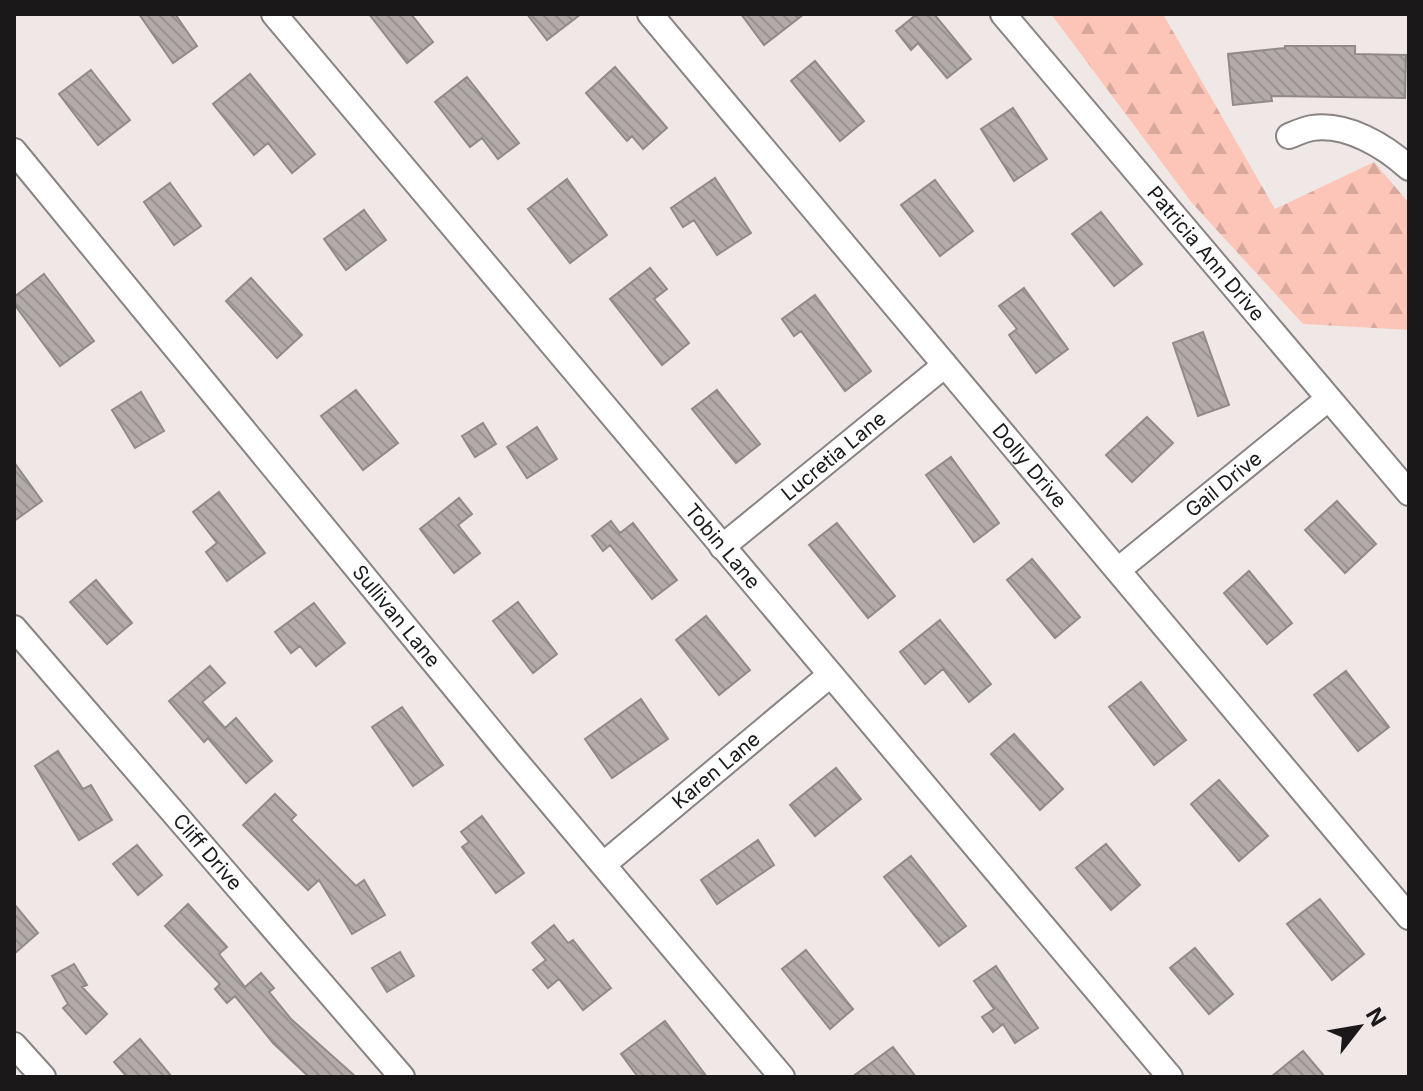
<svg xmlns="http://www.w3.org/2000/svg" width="1423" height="1091" font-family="Inter,sans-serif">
<defs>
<pattern id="forest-firs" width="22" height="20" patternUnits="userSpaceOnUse" patternTransform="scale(2)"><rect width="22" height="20" fill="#fdc5b8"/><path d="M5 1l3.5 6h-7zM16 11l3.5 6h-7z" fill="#d8a89d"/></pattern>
<pattern id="building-back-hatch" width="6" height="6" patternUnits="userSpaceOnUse" patternTransform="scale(2)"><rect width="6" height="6" fill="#b2abaa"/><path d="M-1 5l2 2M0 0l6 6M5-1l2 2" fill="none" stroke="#989292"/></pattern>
</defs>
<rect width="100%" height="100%" fill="#efe8e7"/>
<!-- forest -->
<path fill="url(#forest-firs)" d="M 1051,14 L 1163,14 L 1275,209 L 1374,162 L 1409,203 L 1409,330 L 1303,324 L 1192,203 Z"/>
<!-- building -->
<path fill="url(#building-back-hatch)" stroke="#908a89" stroke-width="2" d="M 139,14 L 175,14 L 197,46 L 173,63 Z
M 369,14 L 411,14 L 433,42 L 407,63 Z
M 527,14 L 581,14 L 547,40 Z
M 741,14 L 804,14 L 764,45 Z
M 917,14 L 934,14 L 971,59 L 947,78 L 918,43 L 911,50 L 896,31 Z
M 1285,46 L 1355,46 L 1355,54 L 1406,55 L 1405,98 L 1271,96 L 1272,101 L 1233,105 L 1228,54 L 1285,48 Z
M 815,61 L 864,121 L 840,141 L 791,81 Z
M 615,67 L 667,128 L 643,149 L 632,136 L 627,141 L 586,93 Z
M 91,70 L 130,120 L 98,145 L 59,94 Z
M 250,74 L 315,154 L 292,173 L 268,143 L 254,155 L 213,104 Z
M 467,77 L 519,143 L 498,159 L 482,138 L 470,147 L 435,102 Z
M 1013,108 L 1047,159 L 1014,181 L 981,129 Z
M 715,178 L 751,233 L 717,255 L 694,220 L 683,227 L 671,208 Z
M 567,179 L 607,235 L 570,263 L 528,209 Z
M 935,180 L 973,231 L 940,256 L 901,205 Z
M 170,183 L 201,226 L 174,245 L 144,202 Z
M 364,210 L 386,240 L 346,270 L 324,239 Z
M 1101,212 L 1142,264 L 1114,286 L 1072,234 Z
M 650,268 L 667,289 L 654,299 L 689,343 L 662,365 L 610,299 Z
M 44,274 L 94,341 L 60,366 L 14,304 L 14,297 Z
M 251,278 L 302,335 L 277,358 L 226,301 Z
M 1024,288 L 1068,349 L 1036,373 L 1009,335 L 1017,329 L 999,306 Z
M 815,295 L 871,371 L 845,391 L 801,331 L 794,336 L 782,319 Z
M 1203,332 L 1229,405 L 1198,416 L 1173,343 Z
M 356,390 L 398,443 L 363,470 L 321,416 Z
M 717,390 L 760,444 L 736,463 L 692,409 Z
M 141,392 L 164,431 L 135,448 L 112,410 Z
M 1147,417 L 1173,443 L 1132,482 L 1106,455 Z
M 483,423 L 496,444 L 475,457 L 462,436 Z
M 537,427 L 557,459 L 527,478 L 507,447 Z
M 951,457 L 999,523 L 974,542 L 926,475 Z
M 14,462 L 42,501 L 14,521 Z
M 219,492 L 265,553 L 227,581 L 206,552 L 217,543 L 193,512 Z
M 459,498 L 472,514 L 458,525 L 480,553 L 454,573 L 420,529 Z
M 1337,501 L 1376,544 L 1345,573 L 1305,530 Z
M 611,521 L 620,533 L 633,523 L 677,580 L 652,599 L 610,545 L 603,551 L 592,536 Z
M 837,523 L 895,596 L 868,618 L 809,545 Z
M 1032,559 L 1080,617 L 1055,638 L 1007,580 Z
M 1249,571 L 1292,623 L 1267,644 L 1224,593 Z
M 96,580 L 132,623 L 107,644 L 70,602 Z
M 518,602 L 557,654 L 533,673 L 493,621 Z
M 314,603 L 345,643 L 316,666 L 300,646 L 291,653 L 275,632 Z
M 706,616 L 750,670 L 719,695 L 676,640 Z
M 940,620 L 991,684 L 969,702 L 943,669 L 925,684 L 900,652 Z
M 210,666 L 225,683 L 202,702 L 225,728 L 236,718 L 272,761 L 246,783 L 208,738 L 204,742 L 169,701 Z
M 1346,671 L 1389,727 L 1358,751 L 1314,695 Z
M 1141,682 L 1186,740 L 1154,765 L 1109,707 Z
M 641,699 L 668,739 L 612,778 L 585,739 Z
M 402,707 L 443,765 L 413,786 L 372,727 Z
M 1014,734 L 1063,789 L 1040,810 L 991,754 Z
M 58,751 L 83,789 L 91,785 L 112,820 L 79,840 L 35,766 Z
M 836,768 L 861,799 L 815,836 L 790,805 Z
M 1219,780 L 1268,836 L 1239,861 L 1191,804 Z
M 275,794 L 296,815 L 291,820 L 356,886 L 364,880 L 385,915 L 352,934 L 319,880 L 308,890 L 243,825 Z
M 482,816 L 524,873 L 496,893 L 462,847 L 469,842 L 461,832 Z
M 758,840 L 774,865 L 717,904 L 701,880 Z
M 1106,844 L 1140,885 L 1111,910 L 1076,868 Z
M 137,845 L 162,875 L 138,895 L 113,864 Z
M 911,856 L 966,926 L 939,946 L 884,877 Z
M 1320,899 L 1364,954 L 1332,980 L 1287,924 Z
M 14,904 L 38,933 L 14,954 Z
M 188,904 L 227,947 L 219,954 L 245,987 L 261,973 L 274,988 L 269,992 L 291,1019 L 356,1077 L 309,1077 L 273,1043 L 235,996 L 227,1003 L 215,989 L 220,984 L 165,926 Z
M 554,925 L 568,943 L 573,940 L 611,988 L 583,1010 L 559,979 L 548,988 L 533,970 L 546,960 L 532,943 Z
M 1195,948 L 1233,994 L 1209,1014 L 1170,968 Z
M 806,950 L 853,1009 L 830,1029 L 782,969 Z
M 400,952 L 414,976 L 387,992 L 372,968 Z
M 74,964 L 87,985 L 82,987 L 107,1014 L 86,1034 L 63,1008 L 68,1004 L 52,976 Z
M 996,966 L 1038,1028 L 1015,1043 L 1003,1024 L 993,1032 L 982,1017 L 994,1009 L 974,981 Z
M 665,1021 L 707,1077 L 638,1077 L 621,1054 Z
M 140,1039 L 172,1077 L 127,1077 L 114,1062 Z
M 893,1047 L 916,1077 L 852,1077 Z
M 1303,1051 L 1325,1077 L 1271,1077 Z"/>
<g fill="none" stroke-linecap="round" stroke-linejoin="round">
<defs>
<g id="street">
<path id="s1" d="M 274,14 L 1170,1077"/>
<path id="s2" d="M 650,14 L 1409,917"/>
<path id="s3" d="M 1003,14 L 1409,493"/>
<path d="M 1289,136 C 1296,133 1305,129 1312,128 C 1347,123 1385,146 1409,168"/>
<path id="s4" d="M 14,151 L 508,752 L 782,1077"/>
<path id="s5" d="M 722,547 L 945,365"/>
<path id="s6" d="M 1118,570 L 1328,399"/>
<path id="s7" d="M 14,628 L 402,1077"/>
<path id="s8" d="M 604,864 L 830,675"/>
<path d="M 14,1045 L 43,1077"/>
</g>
</defs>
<!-- street casing -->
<use href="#street" stroke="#898381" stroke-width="28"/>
<!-- street -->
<use href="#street" stroke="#fff" stroke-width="24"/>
</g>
<g text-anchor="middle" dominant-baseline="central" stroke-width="6" stroke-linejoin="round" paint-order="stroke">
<!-- street labels -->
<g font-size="20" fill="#1a1818" stroke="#efe8e7">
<text stroke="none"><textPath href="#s3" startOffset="314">Patricia Ann Drive</textPath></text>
<text stroke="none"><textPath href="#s5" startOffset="144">Lucretia Lane</textPath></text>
<text stroke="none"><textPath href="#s2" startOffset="590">Dolly Drive</textPath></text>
<text stroke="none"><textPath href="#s6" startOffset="136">Gail Drive</textPath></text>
<text stroke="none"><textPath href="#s1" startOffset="696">Tobin Lane</textPath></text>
<text stroke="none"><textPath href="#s4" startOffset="602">Sullivan Lane</textPath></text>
<text stroke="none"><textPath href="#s8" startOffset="146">Karen Lane</textPath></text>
<text stroke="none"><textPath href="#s7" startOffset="296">Cliff Drive</textPath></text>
</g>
</g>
<!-- border -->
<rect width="1423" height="1091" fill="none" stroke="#1a1818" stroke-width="32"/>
<!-- north arrow -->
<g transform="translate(1359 1027) rotate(59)" stroke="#efe8e7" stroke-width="6" paint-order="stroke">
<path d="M0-6L14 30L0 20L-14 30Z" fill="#1a1818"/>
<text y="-12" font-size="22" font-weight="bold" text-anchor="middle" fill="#1a1818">N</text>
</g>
</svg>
